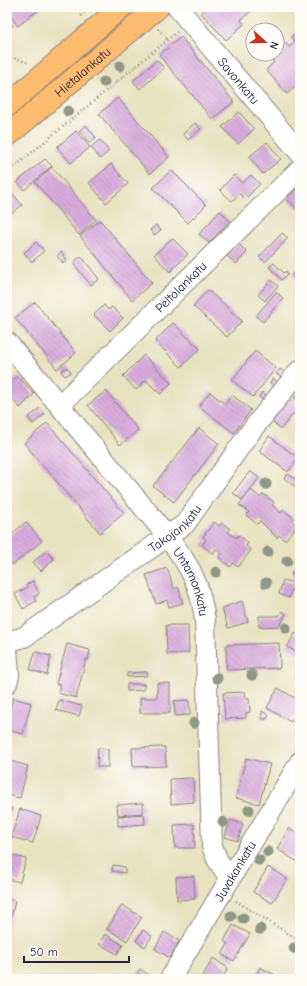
<svg xmlns="http://www.w3.org/2000/svg" width="307" height="986" font-family="'Comic Neue',sans-serif">
<defs>
<pattern id="building-back-hatch" width="6" height="6" patternUnits="userSpaceOnUse"><rect width="6" height="6" fill="#d8abdc"/><path d="M-1 5l2 2M0 0l6 6M5-1l2 2" fill="none" stroke="#b993be"/></pattern>
</defs>
<rect width="100%" height="100%" fill="#fdfcf7"/>
<filter id="ink" filterUnits="userSpaceOnUse"><feTurbulence type="fractalNoise" baseFrequency=".025" numOctaves="2"/><feDisplacementMap in="SourceGraphic" scale="8" xChannelSelector="R" yChannelSelector="G"/><feConvolveMatrix kernelMatrix="1 2 1 2 8 2 1 2 1" color-interpolation-filters="sRGB"/></filter>
<filter id="wash" filterUnits="userSpaceOnUse"><feTurbulence type="fractalNoise" baseFrequency=".012" numOctaves="4" result="noise"/><feDisplacementMap in="SourceGraphic" scale="16" xChannelSelector="R" yChannelSelector="G"/><feGaussianBlur stdDeviation="0.9" result="paint"/><feColorMatrix in="noise" values="0 0 0 0 0 0 0 0 0 0 0 0 0 0 0 0 0 1.4 0 .05"/><feComposite in="paint" operator="in"/></filter>
<g filter="url(#wash)">
<rect width="100%" height="100%" fill="#e8e2c0"/>
<g id="blocks">
<!-- building -->
<path fill="url(#building-back-hatch)" d="M 7,7 L 42,7 L 18,26 L 7,11 Z
M 208,7 L 256,7 L 241,20 L 244,24 L 226,40 L 201,13 Z
M 7,19 L 13,26 L 7,30 Z
M 300,29 L 300,83 L 287,94 L 266,70 L 274,62 L 269,56 L 277,54 L 277,49 L 285,42 L 289,47 L 295,42 L 291,37 Z
M 181,37 L 234,102 L 212,119 L 159,55 Z
M 157,60 L 164,68 L 140,89 L 133,81 Z
M 118,98 L 169,157 L 150,174 L 99,114 Z
M 239,112 L 254,129 L 238,144 L 222,127 Z
M 195,123 L 201,129 L 188,140 L 183,134 Z
M 86,125 L 96,138 L 89,143 L 79,131 Z
M 76,131 L 90,147 L 71,163 L 57,147 Z
M 100,140 L 109,151 L 100,159 L 91,147 Z
M 267,142 L 281,159 L 263,174 L 249,157 Z
M 45,159 L 52,166 L 24,190 L 17,182 Z
M 111,164 L 128,184 L 106,203 L 89,183 Z
M 52,167 L 96,220 L 79,235 L 35,182 Z
M 171,170 L 206,205 L 188,223 L 153,188 Z
M 234,175 L 242,183 L 251,175 L 260,184 L 245,199 L 240,194 L 232,201 L 220,190 Z
M 300,185 L 300,208 L 298,210 L 286,198 Z
M 7,187 L 22,205 L 7,217 Z
M 220,211 L 230,221 L 209,243 L 199,234 Z
M 100,220 L 152,283 L 132,300 L 80,236 Z
M 156,225 L 161,230 L 154,235 L 150,230 Z
M 282,233 L 288,238 L 265,262 L 259,257 Z
M 172,238 L 188,254 L 170,272 L 154,255 Z
M 36,242 L 44,251 L 32,262 L 24,253 Z
M 238,243 L 247,252 L 236,264 L 227,256 Z
M 61,252 L 67,260 L 63,263 L 57,256 Z
M 81,256 L 99,279 L 91,285 L 73,263 Z
M 274,263 L 284,273 L 286,271 L 288,274 L 282,280 L 269,267 Z
M 300,265 L 300,282 L 292,275 Z
M 271,280 L 278,286 L 265,301 L 258,295 Z
M 208,290 L 242,321 L 227,337 L 193,306 Z
M 276,292 L 283,298 L 263,322 L 256,316 Z
M 35,302 L 76,353 L 57,369 L 15,318 Z
M 104,305 L 108,310 L 112,307 L 123,318 L 110,331 L 94,315 Z
M 173,323 L 200,349 L 181,367 L 155,341 Z
M 255,351 L 276,368 L 253,397 L 232,380 Z
M 144,355 L 171,383 L 160,394 L 146,380 L 136,390 L 123,376 Z
M 67,367 L 71,372 L 65,376 L 61,371 Z
M 280,369 L 286,373 L 283,378 L 276,374 Z
M 18,376 L 34,394 L 20,408 L 7,393 L 7,378 L 10,382 Z
M 273,378 L 279,383 L 276,387 L 270,383 Z
M 106,391 L 138,430 L 120,445 L 88,405 Z
M 210,392 L 225,404 L 232,395 L 251,410 L 234,433 L 199,406 Z
M 262,392 L 268,397 L 265,402 L 259,397 Z
M 300,392 L 300,402 L 294,398 Z
M 287,398 L 299,407 L 281,429 L 270,420 Z
M 40,408 L 45,414 L 33,424 L 28,418 Z
M 47,423 L 124,513 L 100,533 L 24,443 Z
M 199,428 L 219,444 L 174,502 L 153,486 Z
M 269,436 L 298,458 L 288,472 L 259,451 Z
M 250,471 L 259,478 L 242,500 L 233,493 Z
M 288,474 L 298,481 L 294,486 L 284,478 Z
M 251,490 L 260,497 L 263,494 L 274,502 L 272,505 L 281,513 L 283,510 L 294,518 L 292,521 L 297,526 L 285,540 L 279,535 L 277,538 L 260,521 L 257,524 L 246,515 L 249,512 L 239,505 Z
M 26,522 L 42,541 L 13,565 L 7,558 L 7,538 Z
M 214,522 L 219,526 L 222,523 L 230,529 L 228,532 L 236,538 L 239,535 L 248,543 L 246,546 L 251,550 L 238,567 L 233,563 L 230,567 L 219,558 L 222,554 L 216,549 L 213,554 L 202,545 L 206,540 L 203,537 Z
M 46,551 L 54,559 L 41,571 L 33,562 Z
M 297,565 L 300,567 L 300,579 L 291,574 Z
M 167,568 L 174,589 L 178,587 L 183,603 L 169,607 L 167,600 L 156,604 L 146,575 Z
M 283,580 L 294,583 L 289,598 L 279,594 Z
M 33,581 L 39,594 L 34,597 L 36,601 L 23,609 L 15,594 L 28,587 L 26,585 Z
M 242,601 L 248,622 L 228,628 L 222,608 Z
M 282,611 L 286,614 L 279,626 L 259,627 L 259,616 L 279,616 Z
M 166,625 L 188,625 L 189,653 L 167,654 Z
M 295,633 L 300,636 L 300,654 L 287,647 Z
M 279,643 L 280,668 L 227,670 L 226,645 Z
M 67,644 L 90,650 L 88,660 L 86,659 L 76,698 L 58,693 L 60,685 L 56,684 Z
M 35,652 L 51,656 L 47,675 L 30,670 Z
M 147,672 L 147,676 L 127,677 L 127,673 Z
M 157,683 L 170,683 L 170,713 L 140,713 L 140,698 L 157,698 Z
M 127,684 L 144,684 L 144,690 L 127,691 Z
M 278,688 L 300,701 L 300,708 L 291,722 L 267,708 Z
M 245,692 L 246,699 L 249,699 L 250,712 L 246,713 L 246,718 L 225,719 L 223,693 Z
M 13,698 L 31,703 L 23,734 L 7,730 L 7,722 Z
M 59,700 L 82,706 L 79,716 L 56,710 Z
M 189,700 L 190,715 L 175,716 L 174,701 Z
M 262,711 L 269,715 L 267,719 L 262,719 Z
M 165,747 L 166,766 L 133,767 L 132,748 Z
M 98,748 L 108,749 L 108,767 L 97,767 Z
M 246,758 L 270,764 L 259,804 L 236,798 Z
M 7,760 L 28,766 L 20,798 L 7,795 Z
M 193,778 L 194,802 L 171,804 L 170,779 Z
M 143,803 L 143,813 L 118,815 L 117,805 Z
M 7,807 L 12,808 L 8,824 L 7,824 Z
M 20,809 L 41,816 L 33,843 L 11,837 Z
M 144,814 L 145,824 L 118,826 L 118,816 Z
M 230,820 L 243,824 L 238,841 L 225,837 Z
M 194,824 L 195,848 L 175,848 L 174,825 Z
M 289,828 L 300,835 L 300,859 L 298,862 L 277,849 Z
M 7,854 L 26,859 L 20,882 L 7,879 Z
M 113,865 L 125,867 L 125,873 L 112,871 Z
M 268,867 L 287,879 L 272,903 L 253,892 Z
M 194,876 L 195,899 L 177,900 L 176,877 Z
M 7,899 L 15,901 L 9,926 L 7,926 Z
M 122,905 L 142,917 L 127,941 L 107,929 Z
M 233,925 L 250,934 L 234,961 L 222,955 L 228,944 L 224,941 Z
M 143,930 L 152,936 L 145,947 L 136,941 Z
M 164,932 L 179,941 L 170,958 L 155,949 Z
M 105,934 L 123,945 L 117,954 L 99,944 Z
M 213,958 L 228,968 L 222,979 L 206,979 L 202,977 Z
M 260,967 L 277,976 L 275,979 L 262,979 L 256,976 Z
M 140,969 L 155,979 L 134,979 Z"/>
</g>
</g>
<g filter="url(#ink)">
<use href="#blocks" fill-opacity="0" stroke="#85827e" stroke-width="1"/>
<g fill="none" stroke-linecap="round" stroke-linejoin="round">
<defs>
<g id="minor">
<path id="s1" d="M 177,7 L 300,153"/>
<path id="s2" d="M 7,342 L 168,537 C 190,567 200,582 205,620 L 212,846 L 217,859 L 230,879"/>
<path id="s3" d="M 60,405 L 300,169"/>
<path id="s4" d="M 7,642 L 24,637 L 185,524 L 251,431 L 300,370"/>
<path d="M 7,648 L 9,675 L 7,683"/>
<path id="s5" d="M 170,979 L 300,762"/>
</g>
<g id="major">
<path d="M 7,106 L 121,7"/>
<path id="s6" d="M 7,136 L 158,7"/>
</g>
</defs>
<!-- minor casing -->
<use href="#minor" stroke="#85827e" stroke-width="22"/>
<!-- major casing -->
<use href="#major" stroke="#85827e" stroke-width="24"/>
<!-- path -->
<path stroke="#85827e" stroke-width="2.5" stroke-dasharray="1 3" stroke-linecap="butt" d="M 81,16 L 90,7
M 158,29 L 168,40
M 7,56 L 30,63
M 7,173 L 177,32
M 236,901 L 300,941"/>
<!-- minor -->
<use href="#minor" stroke="#fff" stroke-width="20"/>
<!-- major -->
<use href="#major" stroke="#febc70" stroke-width="22"/>
</g>
<!-- trees -->
<g fill="#8f9786">
<circle cx="120" cy="66" r="5.5"/>
<circle cx="104" cy="82" r="5.5"/>
<circle cx="68" cy="111" r="5.5"/>
<circle cx="266" cy="484" r="5.5"/>
<circle cx="268" cy="552" r="5.5"/>
<circle cx="287" cy="561" r="5.5"/>
<circle cx="216" cy="572" r="5.5"/>
<circle cx="266" cy="583" r="5.5"/>
<circle cx="286" cy="628" r="5.5"/>
<circle cx="252" cy="675" r="5.5"/>
<circle cx="217" cy="678" r="5.5"/>
<circle cx="194" cy="723" r="5.5"/>
<circle cx="249" cy="810" r="5.5"/>
<circle cx="223" cy="822" r="5.5"/>
<circle cx="268" cy="852" r="5.5"/>
<circle cx="259" cy="860" r="5.5"/>
<circle cx="231" cy="916" r="5.5"/>
<circle cx="243" cy="918" r="5.5"/>
<circle cx="260" cy="929" r="5.5"/>
<circle cx="294" cy="948" r="5.5"/>
</g>
</g>
<g text-anchor="middle" dominant-baseline="central" stroke-width="3.5" stroke-linejoin="round" paint-order="stroke">
<!-- street labels -->
<g font-size="13" fill="#22223b" stroke="#fdfcf7">
<text stroke="none"><textPath href="#s6" startOffset="99">Hietalankatu</textPath></text>
<text stroke="none"><textPath href="#s1" startOffset="96">Savonkatu</textPath></text>
<text stroke="none"><textPath href="#s3" startOffset="169">Peltolankatu</textPath></text>
<text stroke="none"><textPath href="#s4" startOffset="204">Takojankatu</textPath></text>
<text stroke="none"><textPath href="#s2" startOffset="304">Untamonkatu</textPath></text>
<text stroke="none"><textPath href="#s5" startOffset="126">Juvakankatu</textPath></text>
</g>
</g>
<!-- margin -->
<rect width="307" height="986" fill="none" stroke="#fdfcf7" stroke-width="24"/>
<!-- north arrow -->
<g transform="translate(265 42) rotate(111)"><circle r="19" fill="#fdfcf7" stroke="#a5a5ac"/>
<path d="M0-3L7 15L0 10L-7 15Z" fill="#c8321e"/>
<text y="-6" font-size="11" font-weight="bold" text-anchor="middle" fill="#22223b">N</text>
</g>
<!-- scale -->
<path d="M24 956v6h105v-6" fill="none" stroke="#22223b" stroke-width="2"/>
<text x="30" y="956" font-size="12" fill="#22223b" stroke="#fdfcf7" stroke-width="3" paint-order="stroke">50 m</text>
</svg>
